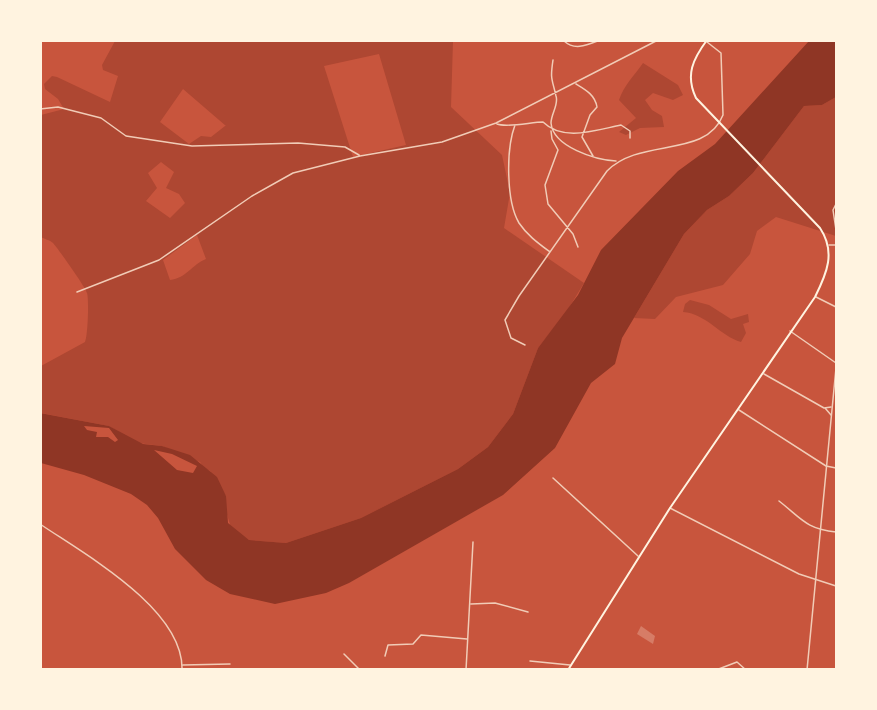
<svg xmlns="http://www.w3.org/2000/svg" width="877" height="710" font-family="Rubik,sans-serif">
<rect width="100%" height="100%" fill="#c8553d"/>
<!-- green -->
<path fill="#ae4732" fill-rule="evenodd" d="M 115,41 L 453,41 L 451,107 L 502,155 L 510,193 L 504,228 L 584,283 L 567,311 L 538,348 L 513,414 L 488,447 L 458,469 L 361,518 L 286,543 L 249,540 L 231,528 L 226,511 L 226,496 L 210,471 L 204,468 L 200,462 L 162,446 L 138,443 L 109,426 L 41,413 L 41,366 L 85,342 C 88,336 89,298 87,293 C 86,288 57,247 53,243 C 50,240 44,239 41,237 L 41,115 L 64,109 L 58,99 L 45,89 L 44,84 L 52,76 L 57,77 L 110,102 L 118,76 L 103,70 L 102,65 ZM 379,54 L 406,145 L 353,157 L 324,66 ZM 183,89 L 226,126 L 225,126 L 211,137 L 201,136 L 189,144 L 160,122 ZM 161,162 L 174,172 L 166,188 L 179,194 L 185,203 L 170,218 L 146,201 L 157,188 L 148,173 ZM 197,235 L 206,259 C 191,265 187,278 170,280 L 163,260 Z
M 643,63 L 678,85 L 683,95 L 673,100 L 653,93 L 645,100 L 652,110 L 662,116 L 664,127 L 640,128 L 626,135 L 619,132 L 636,118 L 619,100 C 624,85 634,76 643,63 Z
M 836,97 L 836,236 L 776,217 L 757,231 L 750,254 L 723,285 L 676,297 L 655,319 L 634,318 L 684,234 L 707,210 L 729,196 L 753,173 L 804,106 L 822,105 Z
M 690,300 L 709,305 L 731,319 L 748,314 L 749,322 L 743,324 L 746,333 L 741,342 C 720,336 707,314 683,312 L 685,304 Z"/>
<!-- water -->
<path fill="#8f3625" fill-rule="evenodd" d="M 809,41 L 836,41 L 836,97 L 822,105 L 804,106 L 753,173 L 729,196 L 707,210 L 684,234 L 622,338 L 615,364 L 591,383 L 555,448 L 503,495 L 349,583 L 326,593 L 275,604 L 230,594 L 206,580 L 175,549 L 158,518 L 147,505 L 131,494 L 84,475 L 41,463 L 40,413 L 109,426 L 143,444 L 162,446 L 190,455 L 217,477 L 226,496 L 228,523 L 249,540 L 286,543 L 361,518 L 458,469 L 488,447 L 513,414 L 538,348 L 578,295 L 601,250 L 678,171 L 715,144 ZM 84,426 L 109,428 L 118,440 L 115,442 L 108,437 L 96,437 L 97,432 L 87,430 ZM 154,450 L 172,454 L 197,466 L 193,473 L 177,470 Z"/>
<!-- building -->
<path fill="#d67c66" d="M 641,626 L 655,636 L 653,644 L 637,634 Z"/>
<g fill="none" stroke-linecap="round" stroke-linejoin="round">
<!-- minor -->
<path stroke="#f1ccb7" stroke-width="1.5" d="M 564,41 C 575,51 587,45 600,40
M 553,60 C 550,80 552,78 556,96 C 559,104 551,114 551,123 C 553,147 596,160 616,161
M 576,84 C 586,90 595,95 597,107 L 590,115 L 582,137 L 593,156
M 40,109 L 58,107 L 101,118 L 126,136 L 192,146 L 298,143 L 345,147 L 359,155
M 497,124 C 507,128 532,122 543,122 C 563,142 596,130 621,125 L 630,131 L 630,138
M 515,125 C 506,149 506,201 519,223 C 527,235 538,243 550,252
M 551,131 L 552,139 L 558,150 L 545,185 L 548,204 L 573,234 L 578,247
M 836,204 L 833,210 L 836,230
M 77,292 L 159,260 L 252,196 L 293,173 L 360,156 L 442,142 L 496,123 L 658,40
M 816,297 L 836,307
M 790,331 L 836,363
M 525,345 L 511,338 L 505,320 L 519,296 L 607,171 C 640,137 706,159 723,115 L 721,53 L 707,42
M 764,374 L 824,408 L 831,407
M 825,408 L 831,415
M 739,410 L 826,466 L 836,468
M 553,478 L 638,556
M 779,501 C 801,518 806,529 836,532
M 670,508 L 799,574 L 836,586
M 40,524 C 84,554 184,609 182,670
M 471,604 L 495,603 L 528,612
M 344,654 L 360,670
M 385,656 L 388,645 L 413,644 L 421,635 L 467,639
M 530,661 L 570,665
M 183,665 L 230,664
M 466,670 L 473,542
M 716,670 L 737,662 L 746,670"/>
<!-- tertiary -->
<path stroke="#f1ccb7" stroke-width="1.5" d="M 829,245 L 836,245
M 807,670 L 836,368"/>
<!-- primary -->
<path stroke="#fff3e0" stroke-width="2" d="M 568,670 L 670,508 L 815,297 C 827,273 836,252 820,228 L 696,98 C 685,75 693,59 707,40"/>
</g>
<!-- border -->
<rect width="877" height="710" fill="none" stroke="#fff3e0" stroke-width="84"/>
</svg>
